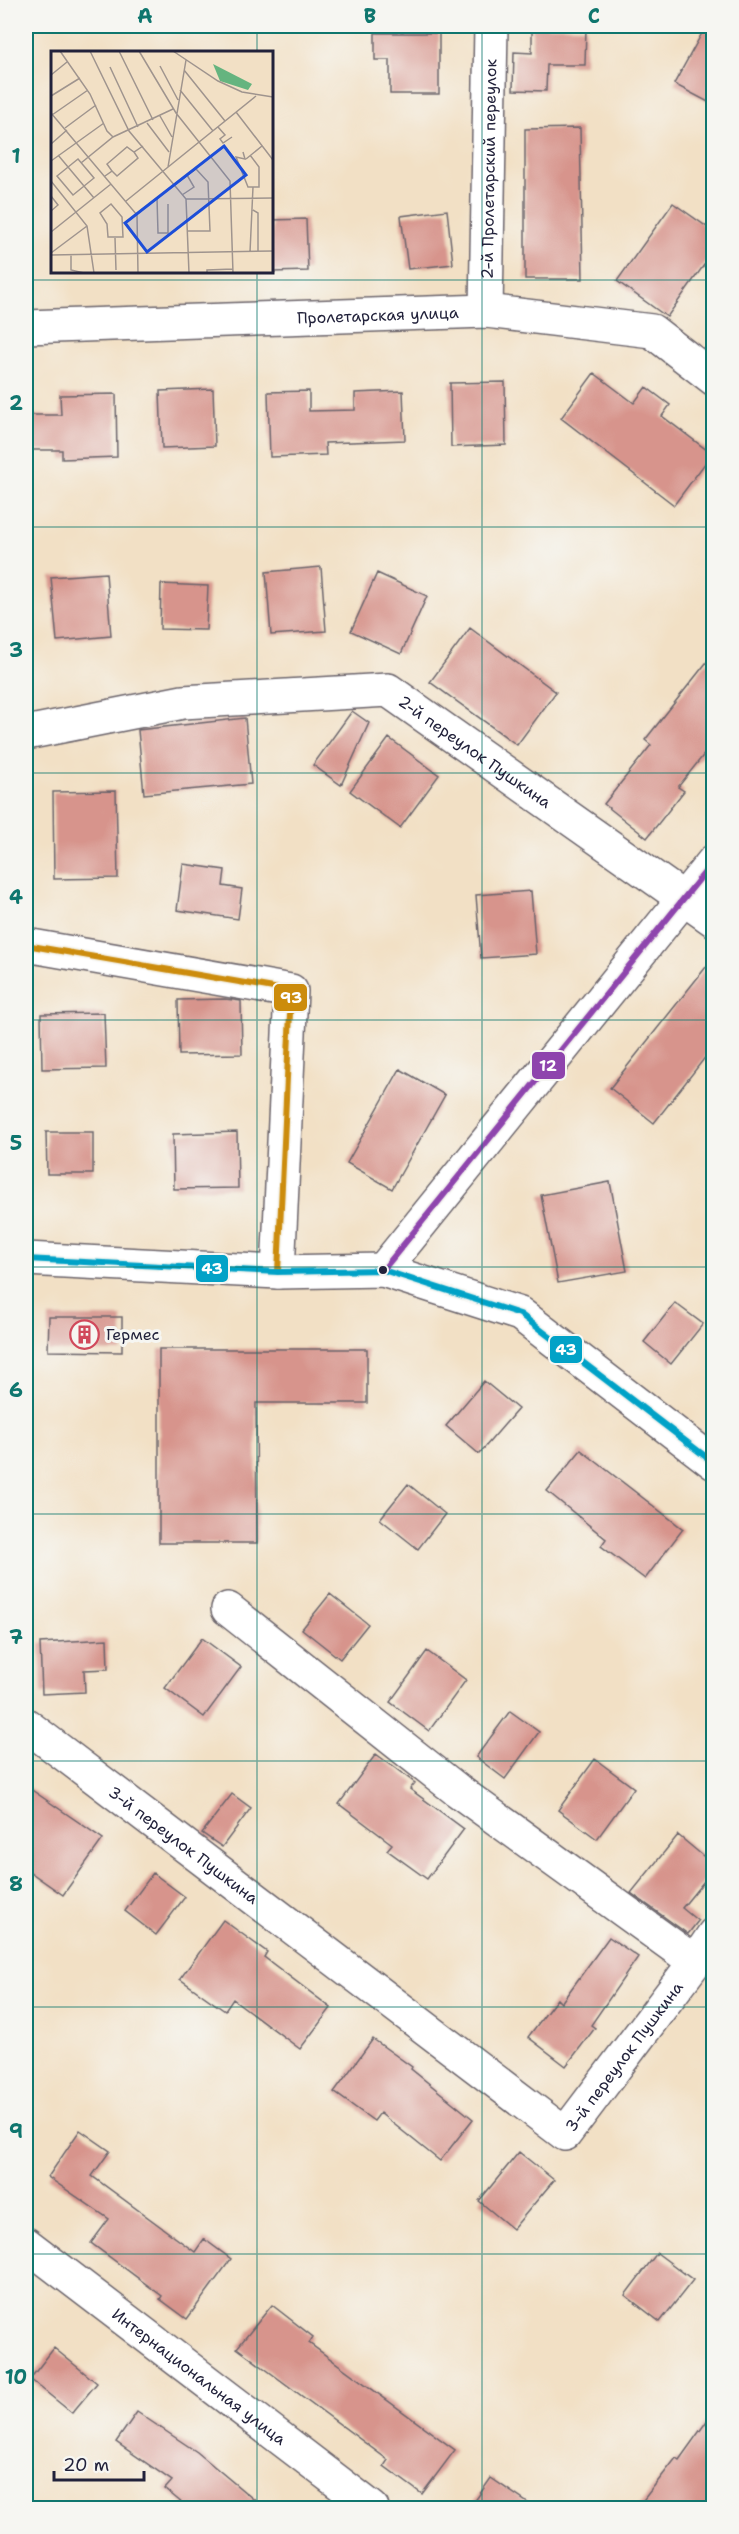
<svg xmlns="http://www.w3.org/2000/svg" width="739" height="2534" font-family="'Shantell Sans',sans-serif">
<rect width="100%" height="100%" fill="#f6f6f2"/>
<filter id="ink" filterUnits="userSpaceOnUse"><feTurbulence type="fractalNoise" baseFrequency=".0167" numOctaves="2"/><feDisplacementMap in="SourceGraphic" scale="12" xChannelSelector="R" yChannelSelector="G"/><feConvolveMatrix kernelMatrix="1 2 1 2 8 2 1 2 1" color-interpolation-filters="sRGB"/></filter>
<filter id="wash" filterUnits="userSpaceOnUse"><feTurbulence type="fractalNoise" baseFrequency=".008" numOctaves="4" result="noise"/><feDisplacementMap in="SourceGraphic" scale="24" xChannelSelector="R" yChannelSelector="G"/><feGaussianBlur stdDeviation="1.35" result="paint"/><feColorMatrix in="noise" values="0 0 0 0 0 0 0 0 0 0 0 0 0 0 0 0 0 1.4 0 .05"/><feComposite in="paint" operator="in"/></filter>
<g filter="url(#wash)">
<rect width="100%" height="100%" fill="#f2e0c5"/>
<g id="blocks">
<!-- building -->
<path fill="#d7948c" d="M 532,26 L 586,27 L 585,65 L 547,65 L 546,91 L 513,90 L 514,52 L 532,53 Z
M 706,26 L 714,26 L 714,105 L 674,84 Z
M 375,33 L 439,33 L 439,94 L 390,94 L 390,60 L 375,60 Z
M 580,128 L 583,279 L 525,279 L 525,129 Z
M 673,203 L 714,232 L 714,251 L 667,317 L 617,281 Z
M 447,210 L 453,264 L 408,269 L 401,216 Z
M 306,219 L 308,271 L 272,272 L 272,220 Z
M 594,373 L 634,403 L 646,387 L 670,405 L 662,416 L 712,454 L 674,505 L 561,418 Z
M 505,382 L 506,445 L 451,447 L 450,383 Z
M 213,389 L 215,446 L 162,448 L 160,391 Z
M 309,391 L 309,411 L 355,410 L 355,393 L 403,391 L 405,440 L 325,443 L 326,455 L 270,457 L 268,392 Z
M 116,394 L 117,457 L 62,459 L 62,450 L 26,450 L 26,415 L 61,415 L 60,395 Z
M 321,567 L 326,631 L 271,635 L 266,572 Z
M 106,573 L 111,636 L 57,641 L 51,577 Z
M 377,573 L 427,596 L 401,654 L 351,631 Z
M 161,584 L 208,586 L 206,630 L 160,629 Z
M 470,628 L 556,692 L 517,745 L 430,682 Z
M 714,653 L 714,742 L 678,787 L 684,791 L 647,838 L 604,804 L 651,745 L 645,740 Z
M 352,711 L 369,723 L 341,785 L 313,765 Z
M 245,718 L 251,784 L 144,794 L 138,730 Z
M 389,738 L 439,775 L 400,828 L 350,791 Z
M 116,791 L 118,878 L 54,879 L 53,792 Z
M 183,864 L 225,870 L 223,886 L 242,889 L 238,919 L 177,910 Z
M 531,891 L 536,954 L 481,958 L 476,895 Z
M 714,957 L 714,1046 L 654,1123 L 610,1088 Z
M 225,999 L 241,1001 L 242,1054 L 179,1055 L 178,1000 Z
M 104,1013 L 106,1068 L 42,1069 L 41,1014 Z
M 400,1069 L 445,1095 L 392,1189 L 347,1163 Z
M 46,1132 L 93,1132 L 93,1174 L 47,1174 Z
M 237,1132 L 238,1188 L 174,1189 L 173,1134 Z
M 610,1182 L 627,1271 L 558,1283 L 541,1195 Z
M 675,1303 L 703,1324 L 671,1364 L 644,1342 Z
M 49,1317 L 122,1317 L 122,1352 L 48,1351 Z
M 159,1349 L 367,1349 L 367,1403 L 256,1403 L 257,1543 L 159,1543 Z
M 484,1381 L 518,1409 L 479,1454 L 446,1426 Z
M 581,1450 L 683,1529 L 645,1579 L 601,1546 L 606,1539 L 547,1491 Z
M 408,1484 L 445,1514 L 418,1549 L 380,1519 Z
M 330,1594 L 368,1624 L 340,1659 L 302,1629 Z
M 202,1638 L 241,1667 L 204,1717 L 165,1688 Z
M 107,1639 L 108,1669 L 84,1670 L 85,1692 L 42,1694 L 40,1643 Z
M 427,1651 L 466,1680 L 429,1731 L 390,1702 Z
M 510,1711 L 539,1732 L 505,1779 L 476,1757 Z
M 376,1754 L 415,1783 L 410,1789 L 464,1829 L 427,1879 L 387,1850 L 392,1844 L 339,1804 Z
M 595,1759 L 634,1788 L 597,1839 L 558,1810 Z
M 26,1786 L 103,1839 L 63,1895 L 26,1869 Z
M 232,1794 L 251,1808 L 222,1847 L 202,1833 Z
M 678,1835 L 714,1865 L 714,1869 L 682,1908 L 698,1921 L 688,1934 L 631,1893 Z
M 153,1873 L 185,1897 L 156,1935 L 125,1911 Z
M 223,1920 L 267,1952 L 264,1957 L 331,2008 L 300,2049 L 233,1999 L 225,2011 L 180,1979 Z
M 609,1937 L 638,1957 L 591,2025 L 595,2028 L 566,2066 L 528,2037 L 557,1999 L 561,2003 Z
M 373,2039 L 412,2067 L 411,2069 L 473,2119 L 440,2161 L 380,2113 L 374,2121 L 334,2092 Z
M 80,2130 L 110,2151 L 92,2176 L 195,2252 L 204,2239 L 231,2259 L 187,2319 L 160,2299 L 162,2296 L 91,2243 L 109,2219 L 48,2177 Z
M 519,2152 L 554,2180 L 513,2229 L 479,2201 Z
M 657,2253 L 693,2280 L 660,2322 L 625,2295 Z
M 272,2305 L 313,2337 L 309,2343 L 455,2450 L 422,2494 L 384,2466 L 388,2460 L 237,2348 Z
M 54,2348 L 97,2383 L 72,2413 L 30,2379 Z
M 714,2411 L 714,2508 L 637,2508 L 676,2458 L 679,2460 Z
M 137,2412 L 197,2452 L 264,2508 L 188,2508 L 165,2489 L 172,2481 L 116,2442 Z
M 491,2478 L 535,2508 L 470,2508 Z"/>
</g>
</g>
<g filter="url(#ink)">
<use href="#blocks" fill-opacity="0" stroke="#6b646b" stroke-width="1.5"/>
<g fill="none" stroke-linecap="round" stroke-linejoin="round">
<defs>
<g id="minor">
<path id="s1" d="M 486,311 L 491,26"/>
<path id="s2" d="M 26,327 L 486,311 L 652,331 L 714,379"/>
<path id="s3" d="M 26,733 L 183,702 L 388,690 L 714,920"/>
<path d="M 26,945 L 291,991 L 278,1272"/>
<path d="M 26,1259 L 278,1272 L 383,1270 L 520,1314 L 714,1463"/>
<path d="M 383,1270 L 714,861"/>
<path id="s4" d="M 26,1725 L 565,2134 L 695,1962 L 457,1790 L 228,1609"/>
<path d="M 695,1962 L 714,1934"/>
<path id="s5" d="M 26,2244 L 372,2508"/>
</g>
</defs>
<!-- minor casing -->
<use href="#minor" stroke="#6b646b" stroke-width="36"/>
<!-- minor -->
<use href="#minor" stroke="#fff" stroke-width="33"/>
<defs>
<path id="bus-1" d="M 26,945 L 291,991 L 278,1272"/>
<path id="bus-2" d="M 26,1259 L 278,1272 L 383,1270 L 520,1314 L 714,1463"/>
<path id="bus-3" d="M 383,1270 L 714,861"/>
</defs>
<!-- bus-1 casing -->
<use href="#bus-1" stroke="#f6f6f2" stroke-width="10"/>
<!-- bus-2 casing -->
<use href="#bus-2" stroke="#f6f6f2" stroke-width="10"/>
<!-- bus-3 casing -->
<use href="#bus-3" stroke="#f6f6f2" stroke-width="10"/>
<!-- bus-1 -->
<use href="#bus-1" stroke="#cc8c0c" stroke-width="6"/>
<!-- bus-2 -->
<use href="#bus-2" stroke="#02a2c7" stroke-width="6"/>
<!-- bus-3 -->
<use href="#bus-3" stroke="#8e44ad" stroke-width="6"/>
</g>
</g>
<!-- grid -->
<path fill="none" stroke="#0f766e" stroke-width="1.5" stroke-opacity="0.55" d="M 257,26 L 257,52M 482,26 L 482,2508M 257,272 L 257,2508M 26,280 L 714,280M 26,527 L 714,527M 26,773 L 714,773M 26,1020 L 714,1020M 26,1267 L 714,1267M 26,1514 L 714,1514M 26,1761 L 714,1761M 26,2007 L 714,2007M 26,2254 L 714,2254"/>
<!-- icons -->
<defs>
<symbol id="building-ring" viewBox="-11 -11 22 22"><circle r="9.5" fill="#f6f6f2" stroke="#d1495b" stroke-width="1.5"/><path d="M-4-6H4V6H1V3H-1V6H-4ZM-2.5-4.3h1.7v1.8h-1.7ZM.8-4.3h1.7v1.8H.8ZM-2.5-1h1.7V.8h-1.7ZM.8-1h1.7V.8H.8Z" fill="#d1495b"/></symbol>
</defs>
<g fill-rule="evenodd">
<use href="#building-ring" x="68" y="1318" width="33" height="33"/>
</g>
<!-- markers -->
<circle fill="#22223b" stroke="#f6f6f2" stroke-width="2" cx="383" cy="1270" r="5"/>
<g text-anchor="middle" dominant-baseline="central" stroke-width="6" stroke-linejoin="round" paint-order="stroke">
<!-- street labels -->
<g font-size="16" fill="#22223b" stroke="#f6f6f2">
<text stroke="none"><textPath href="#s1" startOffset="142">2-й Пролетарский переулок</textPath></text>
<text stroke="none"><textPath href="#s2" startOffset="352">Пролетарская улица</textPath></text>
<text stroke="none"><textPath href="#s3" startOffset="472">2-й переулок Пушкина</textPath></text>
<text stroke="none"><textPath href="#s4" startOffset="198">3-й переулок Пушкина</textPath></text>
<text stroke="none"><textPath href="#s4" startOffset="774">3-й переулок Пушкина</textPath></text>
<text stroke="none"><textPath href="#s5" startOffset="218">Интернациональная улица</textPath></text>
</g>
<!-- poi labels -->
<g font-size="16" fill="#22223b" stroke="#f6f6f2" text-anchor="start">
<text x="106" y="1334">Гермес</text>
</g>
</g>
<!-- overview -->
<g transform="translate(51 51)">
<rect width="222" height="222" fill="#f2e0c5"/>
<path d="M 162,13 L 201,33 L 197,39 L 169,30 Z" fill="#65b47f"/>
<path fill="none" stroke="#9f948e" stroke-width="1.5" d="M 9,0 L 39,43 L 56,80 L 62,86M 39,0 L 78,80 L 135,148 L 138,222M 68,0 L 102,69M 88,0 L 125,62 L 179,130 L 182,222M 122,0 L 167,30 L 191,41 L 222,46M 109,15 L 127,49M 59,16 L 87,76M 133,19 L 174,70M 0,24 L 16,11M 129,39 L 162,80M 0,45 L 29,27M 185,61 L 222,109M 0,62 L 86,164 L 87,222M 1,64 L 37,39M 109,65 L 121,86M 96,72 L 118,101M 167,76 L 174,84 L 169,88 L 172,92 L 181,86M 14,77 L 45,54M 0,93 L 16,79M 192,101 L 194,108 L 185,106 L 197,136 L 202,136M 7,104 L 43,147M 199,104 L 208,116 L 208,136 L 202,136M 27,108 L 43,127 L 22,144 L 6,125 ZM 195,108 L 211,95M 0,110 L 53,72M 30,112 L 62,86 L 122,58M 117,116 L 135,9M 61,120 L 66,125 L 87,107 L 83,101M 54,125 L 61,120 L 56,113 L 76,96 L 83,101 L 92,95M 0,130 L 36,175 L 43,222M 131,144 L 143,136 L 136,124M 0,145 L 7,154 L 0,160M 135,148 L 222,147M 75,150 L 205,45M 60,153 L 71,166 L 72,186 L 57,186 L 56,173 L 49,162 ZM 117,153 L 117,182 L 107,182 L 106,147 L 145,118 L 157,131 L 159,180 L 137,180M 202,159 L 207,162 L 207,201M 0,181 L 60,133M 64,187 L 65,219M 199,201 L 202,136M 0,202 L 36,175M 20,203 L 20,219 L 33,222M 0,204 L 222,200M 156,222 L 156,219 L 182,218"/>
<path fill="#1d4ed8" fill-opacity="0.15" stroke="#1d4ed8" stroke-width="3" d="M 173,95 L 195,124 L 96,201 L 74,172 Z"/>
<rect width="222" height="222" fill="none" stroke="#22223b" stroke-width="3"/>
</g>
<g stroke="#f6f6f2" stroke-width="2">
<rect x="273" y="983" width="35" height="29" rx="6" fill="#cc8c0c"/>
<rect x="531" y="1051" width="35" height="29" rx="6" fill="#8e44ad"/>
<rect x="195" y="1254" width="34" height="29" rx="6" fill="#02a2c7"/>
<rect x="549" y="1335" width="34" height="29" rx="6" fill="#02a2c7"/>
</g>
<g font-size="16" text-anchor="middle" font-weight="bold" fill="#fff">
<text x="291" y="1003">93</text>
<text x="548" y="1071">12</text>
<text x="212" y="1274">43</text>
<text x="566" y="1355">43</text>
</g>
<!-- margin -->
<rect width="739" height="2534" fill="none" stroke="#f6f6f2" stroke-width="66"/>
<!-- scale -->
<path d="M54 2471v9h90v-9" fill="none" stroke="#22223b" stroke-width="3"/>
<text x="63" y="2471" font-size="18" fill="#22223b" stroke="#f6f6f2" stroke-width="4.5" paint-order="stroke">20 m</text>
<rect x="33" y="33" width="673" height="2468" fill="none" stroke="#0f766e" stroke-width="2"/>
<g font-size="20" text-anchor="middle" font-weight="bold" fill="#0f766e">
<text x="145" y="23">A</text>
<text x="370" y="23">B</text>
<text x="594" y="23">C</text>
<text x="16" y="163">1</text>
<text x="16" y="410">2</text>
<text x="16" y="657">3</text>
<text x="16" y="904">4</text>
<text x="16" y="1150">5</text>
<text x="16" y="1397">6</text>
<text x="16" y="1644">7</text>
<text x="16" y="1891">8</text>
<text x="16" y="2138">9</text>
<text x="16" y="2384">10</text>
</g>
</svg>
